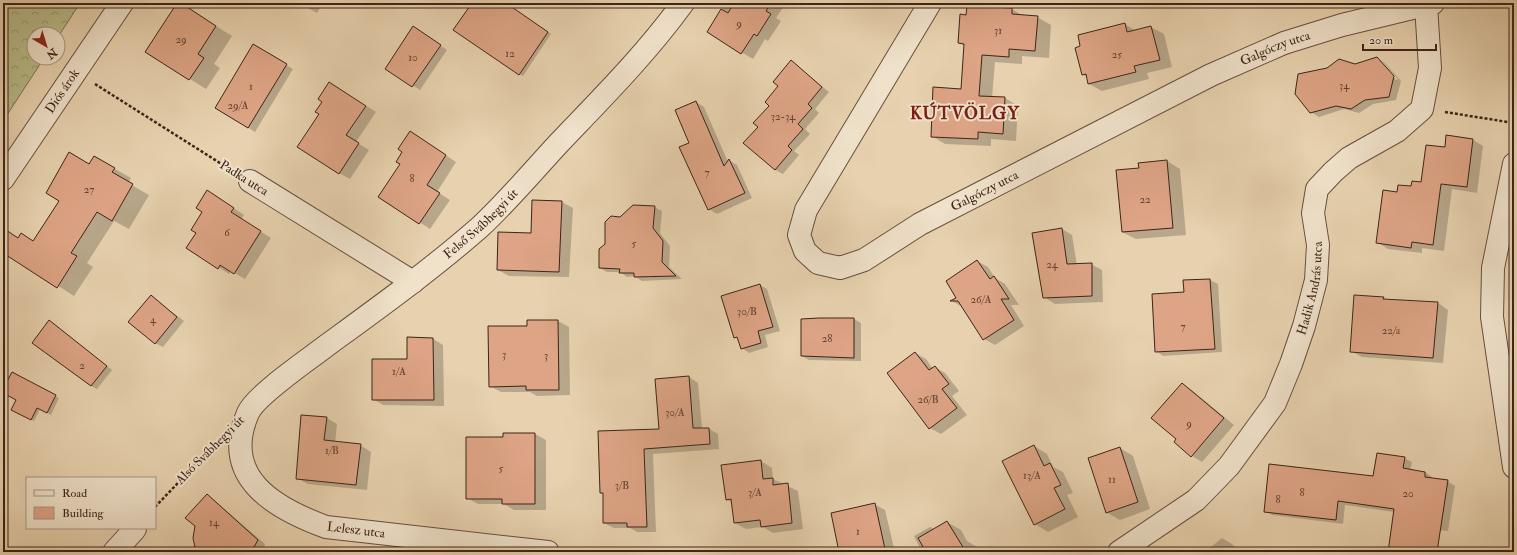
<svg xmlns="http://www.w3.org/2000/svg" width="1517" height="555" font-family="'IM FELL Double Pica',serif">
<defs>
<pattern id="forest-crowns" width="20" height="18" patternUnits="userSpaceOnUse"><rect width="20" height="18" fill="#b8bb89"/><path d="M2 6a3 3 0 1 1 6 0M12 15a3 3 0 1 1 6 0" fill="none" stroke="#97986f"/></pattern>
</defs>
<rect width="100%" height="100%" fill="#e7d1ae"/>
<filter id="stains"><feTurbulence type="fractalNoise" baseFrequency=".005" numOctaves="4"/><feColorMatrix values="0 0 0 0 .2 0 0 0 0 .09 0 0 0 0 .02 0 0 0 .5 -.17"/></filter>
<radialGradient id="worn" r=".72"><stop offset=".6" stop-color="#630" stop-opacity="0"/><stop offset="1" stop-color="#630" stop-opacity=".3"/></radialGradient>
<!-- forest -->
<path fill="url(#forest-crowns)" stroke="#7b7051" d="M 3,3 L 80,3 L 58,37 L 58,34 L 34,34 L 34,58 L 44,58 L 3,121 Z"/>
<!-- shadow -->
<path fill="#0003" fill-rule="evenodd" d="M 179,3 L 232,36 L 214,64 L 220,68 L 206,89 L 147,52 Z
M 299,3 L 323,3 L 317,13 Z
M 473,3 L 505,3 L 551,34 L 523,76 L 519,74 Z
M 727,3 L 786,3 L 776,18 L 781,21 L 768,41 L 765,39 L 753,59 L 708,32 Z
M 1012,9 L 1023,16 L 1037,17 L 1051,25 L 1049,58 L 1022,56 L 1022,64 L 995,62 L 992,98 L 1005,98 L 1018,106 L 1016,141 L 991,139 L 991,146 L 945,144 L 932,136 L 962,90 L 965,46 L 959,43 L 967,16 Z
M 1125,24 L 1136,31 L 1151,27 L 1164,34 L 1172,67 L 1147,73 L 1149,79 L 1102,91 L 1089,84 L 1087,77 L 1082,74 L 1082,47 Z
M 420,32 L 447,50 L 420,90 L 386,69 Z
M 254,46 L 293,69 L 255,132 L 216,108 Z
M 1377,58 L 1385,63 L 1401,81 L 1396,100 L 1373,104 L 1359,113 L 1344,109 L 1319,117 L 1311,112 L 1355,65 ZM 1380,62 L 1383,62 L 1398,79 L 1396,80 Z
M 792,62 L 829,92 L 815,109 L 819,113 L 805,129 L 810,134 L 794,151 L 799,155 L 783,174 L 775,170 L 759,127 Z
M 330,83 L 376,112 L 356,142 L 369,150 L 350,179 L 339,173 L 320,114 Z
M 696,102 L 704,107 L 728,162 L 730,161 L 737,165 L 752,198 L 717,214 L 709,209 L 690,143 Z
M 421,139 L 456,162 L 437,192 L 450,200 L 430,229 L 379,196 Z
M 1473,140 L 1483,146 L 1477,193 L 1452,189 L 1444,251 L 1422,248 L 1422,253 L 1388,249 L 1377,242 L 1398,193 L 1422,183 L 1446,148 Z
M 94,157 L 131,178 L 128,183 L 149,195 L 129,229 L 114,221 L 87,263 L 93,267 L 74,296 L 3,251 L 3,230 L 19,238 L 21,234 L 34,241 Z
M 1167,161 L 1180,169 L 1186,235 L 1136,239 L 1122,232 L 1140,169 Z
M 218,198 L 244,215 L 241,219 L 271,238 L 245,279 L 231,271 L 229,274 L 188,248 Z
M 533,201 L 562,202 L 573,208 L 569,277 L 509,276 L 498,270 L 532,234 Z
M 654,207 L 662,211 L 660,233 L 670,246 L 669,267 L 682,279 L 642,281 L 634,276 L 627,277 L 620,272 L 607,272 L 600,268 L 606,245 L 620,218 Z
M 1062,229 L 1072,235 L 1077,265 L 1091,264 L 1102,270 L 1103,302 L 1055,304 L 1044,297 Z
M 977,261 L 988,267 L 995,278 L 1005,284 L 1019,305 L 1011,305 L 1024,326 L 995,345 L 984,339 L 962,307 L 952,301 L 958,298 Z
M 1210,280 L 1218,284 L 1222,352 L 1163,356 L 1156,351 L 1185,293 L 1184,281 Z
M 760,285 L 767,289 L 780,331 L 765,335 L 768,347 L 749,353 L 742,348 L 740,340 L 734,337 Z
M 151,296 L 184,321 L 163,347 L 155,343 Z
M 1383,298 L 1388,300 L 1438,303 L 1448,310 L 1443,363 L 1362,357 L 1351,351 Z
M 854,319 L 861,323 L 861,361 L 809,360 L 802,356 Z
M 528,321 L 558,321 L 569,327 L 570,395 L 537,396 L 530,392 L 501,392 L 490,386 L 528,327 Z
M 55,325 L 112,370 L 97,389 L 91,386 Z
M 433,339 L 443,345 L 444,406 L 383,405 L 373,399 L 408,360 Z
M 915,353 L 926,359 L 933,369 L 935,367 L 945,373 L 959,391 L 952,396 L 967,415 L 941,434 L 930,428 Z
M 12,374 L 59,398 L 51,415 L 40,409 L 34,421 L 12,410 L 18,399 L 3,392 Z
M 689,377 L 698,383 L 702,429 L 709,429 L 718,434 L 719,449 L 653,454 L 656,532 L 637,532 L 630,528 L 614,528 L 604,523 L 604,494 L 601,493 L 660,430 Z
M 1182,384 L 1193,391 L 1234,425 L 1202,462 L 1192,456 L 1177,439 Z
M 327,418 L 337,424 L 335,443 L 360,445 L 371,452 L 367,490 L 308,484 L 297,478 Z
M 504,434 L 535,434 L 546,440 L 546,510 L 514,510 L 504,504 L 478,504 L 467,498 L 504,438 Z
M 1034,446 L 1047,454 L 1053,467 L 1063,472 L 1073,493 L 1067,495 L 1078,517 L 1048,532 L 1035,524 Z
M 1120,448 L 1133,456 L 1150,509 L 1120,520 L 1106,512 Z
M 1404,458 L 1412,462 L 1410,470 L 1425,472 L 1432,477 L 1432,479 L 1447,481 L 1455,486 L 1448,531 L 1439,530 L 1436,552 L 1384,552 L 1384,548 L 1389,549 L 1394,512 L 1345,505 L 1343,524 L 1272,515 L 1265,511 L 1374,477 Z
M 761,461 L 772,468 L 773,479 L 798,491 L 803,529 L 773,533 L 763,527 L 746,529 L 735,523 L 733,503 L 726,499 Z
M 207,495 L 214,500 L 265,544 L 263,552 L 198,552 L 196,525 Z
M 874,504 L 885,510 L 895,552 L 840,552 Z
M 947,522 L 961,530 L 967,541 L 977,547 L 980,552 L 922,552 L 914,536 L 930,527 L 935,529 Z
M 1222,538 L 1232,544 L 1239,552 L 1194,552 L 1198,548 L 1205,552 Z"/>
<!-- building -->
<path fill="#dda485" stroke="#3e2419" d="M 177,3 L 181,3 L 216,26 L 198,54 L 204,58 L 189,80 L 145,52 Z
M 472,3 L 506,3 L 548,32 L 519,75 L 453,30 Z
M 734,3 L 771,3 L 766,11 L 771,14 L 757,36 L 754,34 L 741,54 L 707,32 L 721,9 L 728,13 Z
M 967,6 L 1012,8 L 1012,14 L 1038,16 L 1035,51 L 1009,49 L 1009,57 L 982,55 L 979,96 L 1005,97 L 1003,134 L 978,132 L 978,139 L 931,137 L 933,87 L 961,89 L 964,44 L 958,43 L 960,14 L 966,15 Z
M 1125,23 L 1127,32 L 1151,26 L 1160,60 L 1134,66 L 1136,72 L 1088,84 L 1086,74 L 1082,75 L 1075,48 L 1080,46 L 1078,35 Z
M 413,26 L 441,45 L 412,87 L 385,69 Z
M 253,44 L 287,64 L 248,128 L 215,108 Z
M 1377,57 L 1394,76 L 1389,97 L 1365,100 L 1351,109 L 1336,106 L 1310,113 L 1295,94 L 1298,74 L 1327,68 L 1339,59 L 1355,64 Z
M 791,60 L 822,87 L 808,104 L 812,108 L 798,124 L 803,129 L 788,146 L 792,150 L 775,170 L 743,143 L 758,127 L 753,123 L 769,106 L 765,102 L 778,86 L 773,82 Z
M 329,82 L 366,106 L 346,135 L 359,143 L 339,174 L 297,147 L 319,114 L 315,112 L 322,102 L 318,99 Z
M 696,101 L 724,166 L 729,159 L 745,193 L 708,210 L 679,147 L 689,143 L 675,110 Z
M 410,131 L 446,155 L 427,185 L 440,193 L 419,224 L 378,197 L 400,164 L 396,162 L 402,152 L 398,149 Z
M 1446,135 L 1473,139 L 1467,187 L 1441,184 L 1433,245 L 1412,242 L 1411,248 L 1376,243 L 1383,190 L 1397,192 L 1398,185 L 1411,186 L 1412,181 L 1421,182 L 1426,145 L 1445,147 Z
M 69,152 L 89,164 L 94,156 L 115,168 L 112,172 L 133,184 L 112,221 L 97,212 L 71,253 L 77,256 L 57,288 L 3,253 L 3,228 L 18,238 L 21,233 L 33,241 L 59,201 L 46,193 Z
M 1167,160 L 1173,228 L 1122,232 L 1116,170 L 1139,168 L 1138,163 Z
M 207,190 L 234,208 L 231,212 L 261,231 L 234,274 L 220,265 L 218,269 L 186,248 L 196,233 L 191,230 L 202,212 L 196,208 Z
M 532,200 L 562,201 L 559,272 L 497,270 L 498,232 L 531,233 Z
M 633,205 L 655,206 L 653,228 L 663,241 L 662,262 L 676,276 L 634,277 L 634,273 L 619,273 L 620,269 L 599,268 L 599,249 L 605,244 L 605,222 L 611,216 L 620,217 Z
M 1062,228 L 1067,264 L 1092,263 L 1092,296 L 1043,298 L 1032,233 Z
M 977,260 L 990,279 L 994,276 L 1009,299 L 1001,299 L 1014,320 L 983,340 L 958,301 L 950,301 L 956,298 L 946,281 Z
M 1210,279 L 1215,349 L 1155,352 L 1152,294 L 1184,292 L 1183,280 Z
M 760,284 L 773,327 L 758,331 L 761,343 L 741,349 L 737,337 L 734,338 L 721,296 Z
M 151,295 L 177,317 L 155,344 L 128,322 Z
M 1354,295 L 1384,297 L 1383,299 L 1438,302 L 1433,358 L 1350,352 Z
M 819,318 L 854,318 L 854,358 L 801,356 L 801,319 Z
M 49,320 L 107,366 L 91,386 L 32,343 Z
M 527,320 L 558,320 L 559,390 L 526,390 L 526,386 L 489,387 L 488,326 L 527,326 Z
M 407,337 L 433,338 L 434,400 L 372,400 L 372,359 L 407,359 Z
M 915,352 L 929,370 L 935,366 L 949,384 L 942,389 L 957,408 L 929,429 L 887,373 Z
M 12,372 L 56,395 L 47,413 L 37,408 L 31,420 L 11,410 L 16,400 L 3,393 L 3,389 Z
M 689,376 L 693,428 L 709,428 L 710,444 L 644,449 L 647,527 L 627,527 L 627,523 L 603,523 L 603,493 L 600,493 L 598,431 L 659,429 L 655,379 Z
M 1182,383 L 1224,418 L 1191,457 L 1174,442 L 1176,439 L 1151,418 Z
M 301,415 L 327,417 L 324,440 L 361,444 L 356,485 L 296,479 Z
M 503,433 L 535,433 L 535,504 L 502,504 L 502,499 L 466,499 L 466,437 L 503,437 Z
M 1034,445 L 1044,466 L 1050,463 L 1061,485 L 1054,488 L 1065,509 L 1034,525 L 1002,461 Z
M 1120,447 L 1138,502 L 1106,513 L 1088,458 Z
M 1377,453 L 1405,457 L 1403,468 L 1425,472 L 1425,477 L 1448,480 L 1437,552 L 1388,552 L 1394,509 L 1338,501 L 1336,520 L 1264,512 L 1269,464 L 1373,476 Z
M 761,460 L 763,479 L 773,478 L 773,485 L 788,483 L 792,523 L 761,527 L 760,520 L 734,523 L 731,499 L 726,500 L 721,465 Z
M 207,494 L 258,540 L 251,552 L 196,552 L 193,538 L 195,526 L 185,518 Z
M 875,503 L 885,549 L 873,552 L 839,552 L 831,513 Z
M 947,521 L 966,552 L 926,552 L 918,538 Z"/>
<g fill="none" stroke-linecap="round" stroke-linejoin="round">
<defs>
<g id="minor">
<path id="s1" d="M 930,3 L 806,210 L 799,235 L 805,251 L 818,263 L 840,268 L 864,260 L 920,224 L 1211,75 L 1284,43 L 1342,25 L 1433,3"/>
<path d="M 1514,164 L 1493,268 L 1492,317 L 1514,467"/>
<path id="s2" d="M 3,179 L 122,3"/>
<path d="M 250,181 L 413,282"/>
<path d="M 114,552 L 135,529"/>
<path id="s3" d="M 548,552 L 326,527 C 274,508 220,477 248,413 C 256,395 308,360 326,346 C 378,308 431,270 480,227 C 508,201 533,171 559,143 C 602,98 646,54 683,3"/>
<path id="s4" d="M 1119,552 L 1196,500 L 1229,466 L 1275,403 L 1291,364 L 1304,326 L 1316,280 L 1318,245 L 1313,213 L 1317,189 L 1333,172 L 1349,158 L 1397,131 L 1422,109 L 1430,68 L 1426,5"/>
</g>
</defs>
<!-- minor casing -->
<use href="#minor" stroke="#684f3e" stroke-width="24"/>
<!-- path -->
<path stroke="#3e2419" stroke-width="2.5" stroke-dasharray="3 2" stroke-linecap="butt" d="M 95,84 L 231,170
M 1445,112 L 1514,123
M 155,507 L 217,442"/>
<!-- minor -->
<use href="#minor" stroke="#efe1ca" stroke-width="22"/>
</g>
<g text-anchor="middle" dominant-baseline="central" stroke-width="4" stroke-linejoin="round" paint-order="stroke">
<!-- number labels -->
<g font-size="11" fill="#664434">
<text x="739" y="23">9</text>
<text x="998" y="30">31</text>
<text x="181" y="39">29</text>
<text x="510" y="53">12</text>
<text x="1117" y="54">25</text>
<text x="413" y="57">10</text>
<text x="1344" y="85">34</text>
<text x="251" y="86">1</text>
<text x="238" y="105">29/A</text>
<text x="783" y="116">32-34</text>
<text x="707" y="172">7</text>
<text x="412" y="178">8</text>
<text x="89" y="189">27</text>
<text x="1145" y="199">22</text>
<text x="227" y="232">6</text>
<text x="634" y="243">5</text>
<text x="1052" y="264">24</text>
<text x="981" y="299">26/A</text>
<text x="747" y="311">30/B</text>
<text x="153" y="319">4</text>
<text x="1183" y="326">7</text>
<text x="1391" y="330">22/a</text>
<text x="827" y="338">28</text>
<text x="504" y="354">3</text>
<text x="546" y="355">3</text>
<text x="82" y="365">2</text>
<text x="399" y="371">1/A</text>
<text x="928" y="399">26/B</text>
<text x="675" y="412">30/A</text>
<text x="1189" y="423">9</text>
<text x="332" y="450">1/B</text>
<text x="501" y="468">5</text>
<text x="1032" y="475">13/A</text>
<text x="1112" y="479">11</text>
<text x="622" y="485">3/B</text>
<text x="755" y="492">3/A</text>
<text x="1302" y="492">8</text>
<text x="1408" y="493">20</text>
<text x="1278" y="499">8</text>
<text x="214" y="522">14</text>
<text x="858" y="531">1</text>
</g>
<!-- street labels -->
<g font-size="13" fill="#3e2419" stroke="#efe1ca">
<text stroke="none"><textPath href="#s1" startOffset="813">Galgóczy utca</textPath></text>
<text stroke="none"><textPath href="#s2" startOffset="106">Diós árok</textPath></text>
<text transform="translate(244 178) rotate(32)">Padka utca</text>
<text stroke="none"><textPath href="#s1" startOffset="489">Galgóczy utca</textPath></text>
<text stroke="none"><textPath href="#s3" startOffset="684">Felső Svábhegyi út</textPath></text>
<text stroke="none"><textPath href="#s4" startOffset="339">Hadik András utca</textPath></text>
<text transform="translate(210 450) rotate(-45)">Alsó Svábhegyi út</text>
<text transform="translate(356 530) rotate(7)">Lelesz utca</text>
</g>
<!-- district labels -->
<g font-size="17" font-weight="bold" letter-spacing="1" fill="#7a1f14" stroke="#efe1ca">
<text x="965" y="113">KÚTVÖLGY</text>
</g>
</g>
<!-- margin -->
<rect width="1517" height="555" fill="none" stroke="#e7d1ae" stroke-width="16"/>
<rect x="4" y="4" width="1509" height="547" fill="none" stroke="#3e2419" stroke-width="2"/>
<rect x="8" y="8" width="1501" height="539" fill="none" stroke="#3e2419"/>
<!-- legend -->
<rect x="26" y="477" width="130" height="52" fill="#efe1ca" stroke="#a89583"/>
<rect x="34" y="490" width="20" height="6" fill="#efe1ca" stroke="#a89583"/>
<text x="62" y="497" font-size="12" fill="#3e2419">Road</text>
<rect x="34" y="507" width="20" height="12" fill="#dda485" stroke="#a89583"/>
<text x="62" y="517" font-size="12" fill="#3e2419">Building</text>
<!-- north arrow -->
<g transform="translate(46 46) rotate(142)"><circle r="19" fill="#efe1ca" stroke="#a89583"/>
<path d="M0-3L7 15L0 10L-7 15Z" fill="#8f2418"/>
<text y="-6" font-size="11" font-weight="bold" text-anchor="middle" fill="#3e2419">N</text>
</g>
<!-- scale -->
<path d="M1363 44v6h73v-6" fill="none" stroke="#3e2419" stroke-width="2"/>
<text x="1369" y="44" font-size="12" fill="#3e2419" stroke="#efe1ca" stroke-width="3" paint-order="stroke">20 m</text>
<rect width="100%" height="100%" filter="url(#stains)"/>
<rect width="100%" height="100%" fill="url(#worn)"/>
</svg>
